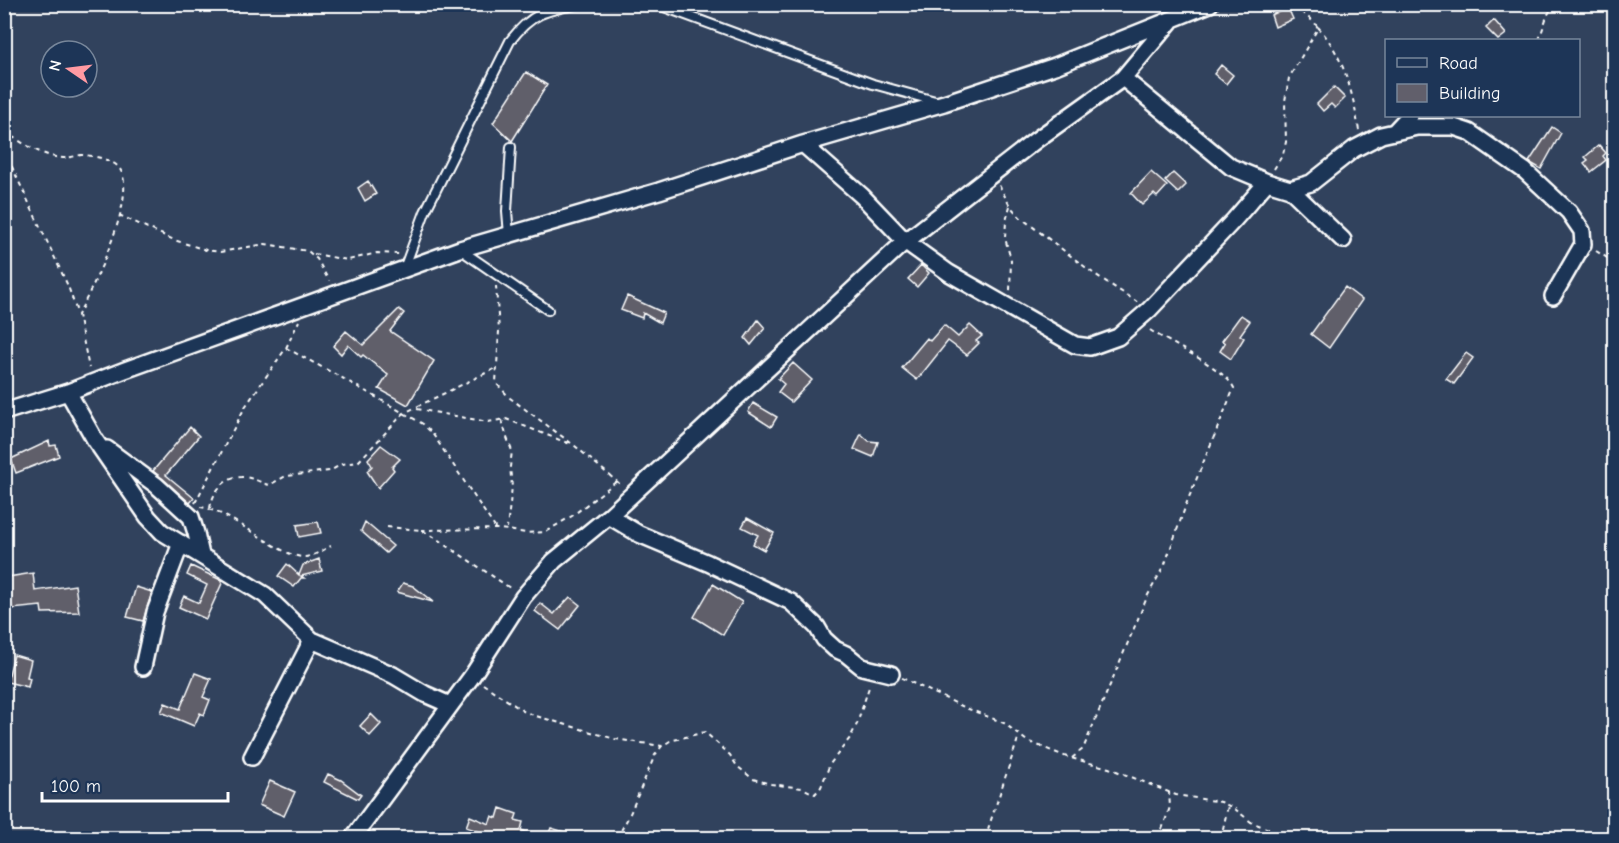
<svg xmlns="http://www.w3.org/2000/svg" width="1619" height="843" font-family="'Comic Neue',sans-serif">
<rect width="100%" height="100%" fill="#31425d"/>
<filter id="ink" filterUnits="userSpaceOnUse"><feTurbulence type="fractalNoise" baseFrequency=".0167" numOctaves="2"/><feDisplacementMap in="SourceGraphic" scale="12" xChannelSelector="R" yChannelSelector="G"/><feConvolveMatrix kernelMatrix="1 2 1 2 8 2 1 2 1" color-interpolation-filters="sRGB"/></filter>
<g filter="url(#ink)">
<!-- building -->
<path fill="#615f6b" stroke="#fff" stroke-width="1.5" d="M 1288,8 L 1293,19 L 1275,27 L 1271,15 Z
M 1494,20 L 1506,34 L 1498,40 L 1486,28 Z
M 1221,65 L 1233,75 L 1226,84 L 1214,74 Z
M 526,72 L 547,85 L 512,141 L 493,123 Z
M 1334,87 L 1345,98 L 1335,108 L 1331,104 L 1323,111 L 1317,104 Z
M 1552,127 L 1561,133 L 1541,169 L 1529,162 Z
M 1599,145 L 1606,153 L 1603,156 L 1606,160 L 1591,172 L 1584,163 L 1588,160 L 1585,157 Z
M 1151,172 L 1167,186 L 1157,197 L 1154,194 L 1142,205 L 1131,193 Z
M 1173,173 L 1186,185 L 1178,193 L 1165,181 Z
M 368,181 L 376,194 L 365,201 L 358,188 Z
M 921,265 L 929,273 L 917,287 L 908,279 Z
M 1345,287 L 1362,300 L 1329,348 L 1311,334 Z
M 627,296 L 664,313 L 660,323 L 643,313 L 642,318 L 621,310 Z
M 399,309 L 404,313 L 390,331 L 434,361 L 408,405 L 379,389 L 388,375 L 363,355 L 361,357 L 348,345 L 341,354 L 333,346 L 346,331 L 363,345 Z
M 1241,315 L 1250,321 L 1240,335 L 1244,338 L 1231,359 L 1220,351 L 1225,343 L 1222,341 Z
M 758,320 L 765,328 L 751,345 L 745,338 Z
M 944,325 L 958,337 L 970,325 L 982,336 L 976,341 L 979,343 L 967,355 L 948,341 L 917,380 L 902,368 L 927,338 L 930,341 Z
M 1466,353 L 1473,358 L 1454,384 L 1446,379 Z
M 793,363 L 812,380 L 791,402 L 778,392 L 784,384 L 778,379 Z
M 753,403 L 777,417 L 771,427 L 748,412 Z
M 190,427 L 199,436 L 166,475 L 194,498 L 190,503 L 153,471 Z
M 861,434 L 869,441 L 878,442 L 873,457 L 854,449 Z
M 49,441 L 50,446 L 56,445 L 59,456 L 16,473 L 11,459 Z
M 381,445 L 400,459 L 392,467 L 394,470 L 378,488 L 367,471 L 372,466 L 368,459 Z
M 747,518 L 774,533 L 764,550 L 753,544 L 758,535 L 742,527 Z
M 318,522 L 321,533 L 299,537 L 297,525 Z
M 365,522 L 393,546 L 386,553 L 361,531 Z
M 319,559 L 322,571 L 301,576 L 304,578 L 301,578 L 294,587 L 278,576 L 287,564 L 299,575 L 303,565 Z
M 191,566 L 223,581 L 206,619 L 179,607 L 184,596 L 199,603 L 207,585 L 187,575 Z
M 33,573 L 35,591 L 75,585 L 79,612 L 42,613 L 41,606 L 12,609 L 8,577 Z
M 403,583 L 413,586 L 433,602 L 397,592 Z
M 713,584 L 742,602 L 723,635 L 694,617 Z
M 136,587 L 152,592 L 143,621 L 127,617 Z
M 570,597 L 580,605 L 560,630 L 535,611 L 540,603 L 554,614 Z
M 14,655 L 31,660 L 27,677 L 30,678 L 28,687 L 7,682 Z
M 195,673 L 211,679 L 203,697 L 210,700 L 204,715 L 200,713 L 194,726 L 161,712 L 165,703 L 180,709 Z
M 371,714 L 381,724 L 370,736 L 360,726 Z
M 328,774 L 341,780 L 361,795 L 358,799 L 324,782 Z
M 270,781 L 295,792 L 284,816 L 259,805 Z
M 500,808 L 517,814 L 515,820 L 523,822 L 521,830 L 542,838 L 490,838 L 491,836 L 466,827 L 470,816 L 489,824 L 492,816 L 497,818 Z
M 551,828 L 578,836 L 578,838 L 547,838 Z"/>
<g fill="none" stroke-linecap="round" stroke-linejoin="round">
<defs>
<path id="service" d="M 656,4 L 873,84 L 939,102
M 509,235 L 507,211 L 511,147
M 461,250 L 548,310
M 404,269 L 425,212 L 510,41 C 532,12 547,10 580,4"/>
<path id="minor" d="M 1123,78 L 1231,167 L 1267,182 L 1290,189 L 1311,183 L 1354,149 L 1381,135 L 1417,127 L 1454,127 L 1469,132 L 1525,171 L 1569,212 L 1582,231 L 1583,244 L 1553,296
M 1395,131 L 1409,116
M 803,144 L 862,196 L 906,242 L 949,273 L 1075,345 L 1090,347 L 1118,337 L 1149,310 L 1234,220 L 1267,182
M 1290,189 L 1343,240
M 68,392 L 95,440 L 148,517 L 162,532 L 265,595 L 312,640 L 393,675 L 425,694 L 450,705
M 4,412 L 68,392 L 125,370 L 460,249 L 659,191 L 803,144 L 944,103 L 1055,66 L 1210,4
M 107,449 L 156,485 L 191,517 L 196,533 L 201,555
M 609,516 L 639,534 L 708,563 L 791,602 L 817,627 L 824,639 L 835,649 L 846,654 L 862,667 L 891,674
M 143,667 L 155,612 L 181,543
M 252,757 L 312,640
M 353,838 L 472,676 L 523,597 L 554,561 L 609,516 L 900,246 L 1036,140 L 1123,78 L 1170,22"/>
</defs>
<!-- service casing -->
<use href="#service" stroke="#fff" stroke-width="12"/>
<!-- minor casing -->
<use href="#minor" stroke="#fff" stroke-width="20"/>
<!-- path -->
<path stroke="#fff" stroke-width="2" stroke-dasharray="4.5 4.5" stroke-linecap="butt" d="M 1318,27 C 1344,56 1353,93 1359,131
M 1539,40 L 1547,16 L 1554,4
M 4,132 C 22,142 42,157 63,158 C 69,158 75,156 81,155 C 91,155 104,158 113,163 C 148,180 91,290 78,315
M 4,150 L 68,286 L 78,315 L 89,368
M 1274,169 L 1283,154 L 1286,142 L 1285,101 L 1289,78 L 1318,28 L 1315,23 L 1292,4
M 999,185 L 1010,206 L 1020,217 L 1093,273 L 1137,302
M 1010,206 L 1006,221 L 1005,238 L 1011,260 L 1010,291
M 119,215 L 174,240 L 206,250 L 220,252 L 265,244 L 308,251 L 317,259 L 329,281
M 1596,251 L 1614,262
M 314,254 L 348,260 L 377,253 L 399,254
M 496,286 L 499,331 L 496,383 L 510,398 L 575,446 L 621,485
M 286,348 L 344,379 L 423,424 L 432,433 L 496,529
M 417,409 L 488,422 L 506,419 L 570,444
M 502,420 L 506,435 L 512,451 L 510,467 L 512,487 L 507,528
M 195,503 L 245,407 L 286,348 L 299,321
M 200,507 C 232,511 282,559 305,557 C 314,556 323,550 331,546
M 210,508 C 213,492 223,478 241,477 C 250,476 261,483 269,485 L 286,476 L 330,471 L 342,464 L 358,462 L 404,413 L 496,368
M 387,527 L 421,530 L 431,535 L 513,590
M 421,530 L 501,529 L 526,533 L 545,532 L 572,516 L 617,481
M 902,678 L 966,708 L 1004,723 L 1027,741 L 1067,757 L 1109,768 L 1176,795 L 1221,802 L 1235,809 L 1251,822 L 1291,838
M 483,684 L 523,711 L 536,716 L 615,739 L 662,746
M 1072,758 L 1083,749 L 1148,595 L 1165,564 L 1187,502 L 1234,388 C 1224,367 1168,343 1147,328
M 617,838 L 629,816 L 655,755 L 662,746 L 670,741 L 701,733 L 705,732 L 730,755 L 737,766 L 753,779 L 771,784 L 802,788 L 815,794 L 821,787 L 830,764 L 850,738 L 857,724 L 870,684
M 985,838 L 1019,736
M 1159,838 L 1170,807 L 1169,792
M 1221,838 L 1228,806"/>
<!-- service -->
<use href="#service" stroke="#1d3557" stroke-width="8"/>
<!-- minor -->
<use href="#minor" stroke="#1d3557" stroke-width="15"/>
</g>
</g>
<!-- margin -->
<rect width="1619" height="843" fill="none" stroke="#1d3557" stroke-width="24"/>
<rect x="12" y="12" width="1595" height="819" fill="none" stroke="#fff" stroke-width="2" filter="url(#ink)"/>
<!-- legend -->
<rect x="1385" y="39" width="195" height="78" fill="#1d3557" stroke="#77869a" stroke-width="1.5"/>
<rect x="1397" y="58" width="30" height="9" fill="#1d3557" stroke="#77869a" stroke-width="1.5"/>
<text x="1439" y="69" font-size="18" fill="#ffffff">Road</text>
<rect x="1397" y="84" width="30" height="18" fill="#615f6b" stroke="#77869a" stroke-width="1.5"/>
<text x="1439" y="99" font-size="18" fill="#ffffff">Building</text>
<!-- north arrow -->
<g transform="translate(69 69) rotate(284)"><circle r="28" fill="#1d3557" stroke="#77869a" stroke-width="1.5"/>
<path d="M0-4.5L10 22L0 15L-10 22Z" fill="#ff9aa2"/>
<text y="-9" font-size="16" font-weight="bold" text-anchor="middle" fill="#ffffff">N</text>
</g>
<!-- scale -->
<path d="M42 792v9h186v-9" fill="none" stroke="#ffffff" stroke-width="3"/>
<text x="51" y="792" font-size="18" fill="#ffffff" stroke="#1d3557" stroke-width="4.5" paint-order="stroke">100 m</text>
</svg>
